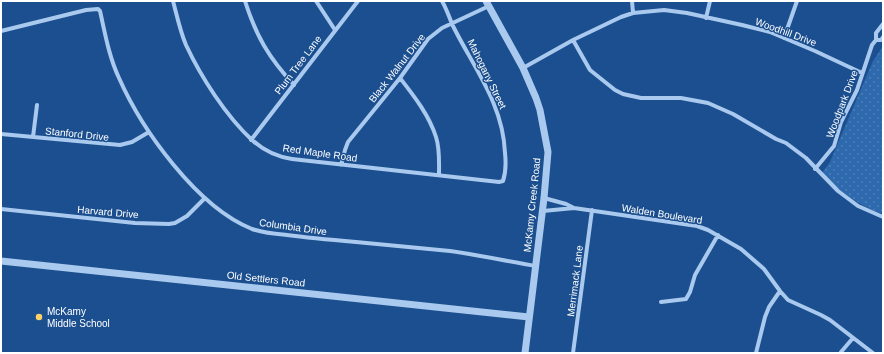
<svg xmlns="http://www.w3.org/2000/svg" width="884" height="354" font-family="Helvetica,sans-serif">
<defs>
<pattern id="park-dots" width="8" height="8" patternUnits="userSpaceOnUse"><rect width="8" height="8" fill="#2e69ad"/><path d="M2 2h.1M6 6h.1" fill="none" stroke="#4d80b9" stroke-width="1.8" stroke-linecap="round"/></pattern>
</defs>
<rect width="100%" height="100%" fill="#1b4f8f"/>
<!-- park -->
<path fill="url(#park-dots)" d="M 883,46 L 883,214 C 857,205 841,192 822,173 L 830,162 L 873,61 Z"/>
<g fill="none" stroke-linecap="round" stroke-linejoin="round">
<!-- minor -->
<path stroke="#a9c9ee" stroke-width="4" d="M 173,1 C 177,16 180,31 186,45 C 201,77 226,116 252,140 C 263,150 277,157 292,159 L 499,182 L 503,181 C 506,172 506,162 505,153 C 503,103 473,67 452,24 C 449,16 446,8 442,1
M 245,1 C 256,36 269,58 294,85
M 316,1 L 335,30
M 632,1 L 633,13
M 706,18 L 710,1
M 1,31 L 86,10 L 98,9 L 100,11 C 105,33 109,57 119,78 C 142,130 197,207 252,229 C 263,233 276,234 287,235 C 310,238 333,240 356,242 C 388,245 419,248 450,251 C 478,255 507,261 536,266
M 784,38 L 797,1
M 573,40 L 590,70 L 615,90 L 623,94 L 641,98 L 681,98 L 708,103 L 733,114 L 776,139 L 786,143 L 806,158 L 838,191 L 858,206 L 883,217
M 876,40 L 881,40 L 883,37
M 523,68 L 573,40 L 621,17 L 633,13 L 664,10 L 687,13 L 742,25 L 770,32 L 815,51 L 862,73
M 400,78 C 414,96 429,115 436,137 C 440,149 439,163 439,175
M 1,134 L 120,145 L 132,142 L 149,132
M 33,137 L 37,105
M 251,140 L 358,1
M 341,165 L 345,150 L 348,142 L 400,78 L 428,39 L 442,28 L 489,6
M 815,169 L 834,146 L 841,122 L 857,90 L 872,45 L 876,40 L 876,33 L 883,24
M 544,198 L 566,204 L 574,208
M 1,209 L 135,223 L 169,224 L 175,223 L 187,216 L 205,198
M 543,211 L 574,208 L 697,226 L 708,230 L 741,249 L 764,269 L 780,291 L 788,300 L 821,315 L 830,320 L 873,353
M 661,302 L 686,299 L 690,292 L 695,275 L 718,235
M 841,352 L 853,338
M 573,353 L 592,210
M 756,353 L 765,317 L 769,307 L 780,291"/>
<!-- tertiary -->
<path stroke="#a9c9ee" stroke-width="7" d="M 486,1 L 523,68 L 536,98 L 540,110 L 548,152 L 544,198 L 525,353
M 1,261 L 529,317"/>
</g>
<!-- markers -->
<circle fill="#ffd166" stroke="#1b4f8f" stroke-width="1.5" cx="39" cy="317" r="4"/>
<g text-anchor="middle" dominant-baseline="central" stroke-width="3" stroke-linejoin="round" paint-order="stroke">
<!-- street labels -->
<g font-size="10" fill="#fff" stroke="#1b4f8f">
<text transform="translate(786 32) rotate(20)">Woodhill Drive</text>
<text transform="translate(298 65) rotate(-53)">Plum Tree Lane</text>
<text transform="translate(397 68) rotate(-52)">Black Walnut Drive</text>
<text transform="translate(487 74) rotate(64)">Mahogany Street</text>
<text transform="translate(842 104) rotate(-69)">Woodpark Drive</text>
<text transform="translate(77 134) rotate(6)">Stanford Drive</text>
<text transform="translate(320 153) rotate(8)">Red Maple Road</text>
<text transform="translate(532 205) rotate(-84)">McKamy Creek Road</text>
<text transform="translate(108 212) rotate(5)">Harvard Drive</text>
<text transform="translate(662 214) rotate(9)">Walden Boulevard</text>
<text transform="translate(293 227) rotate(8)">Columbia Drive</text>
<text transform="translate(266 279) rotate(6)">Old Settlers Road</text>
<text transform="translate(575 281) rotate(-83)">Merrimack Lane</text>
</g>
<!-- poi labels -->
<g font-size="10" fill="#fff" stroke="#1b4f8f" text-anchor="start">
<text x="47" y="311">McKamy<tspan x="47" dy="12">Middle School</tspan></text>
</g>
</g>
<!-- border -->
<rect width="884" height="354" fill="none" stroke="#ffffff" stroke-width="4"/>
</svg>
